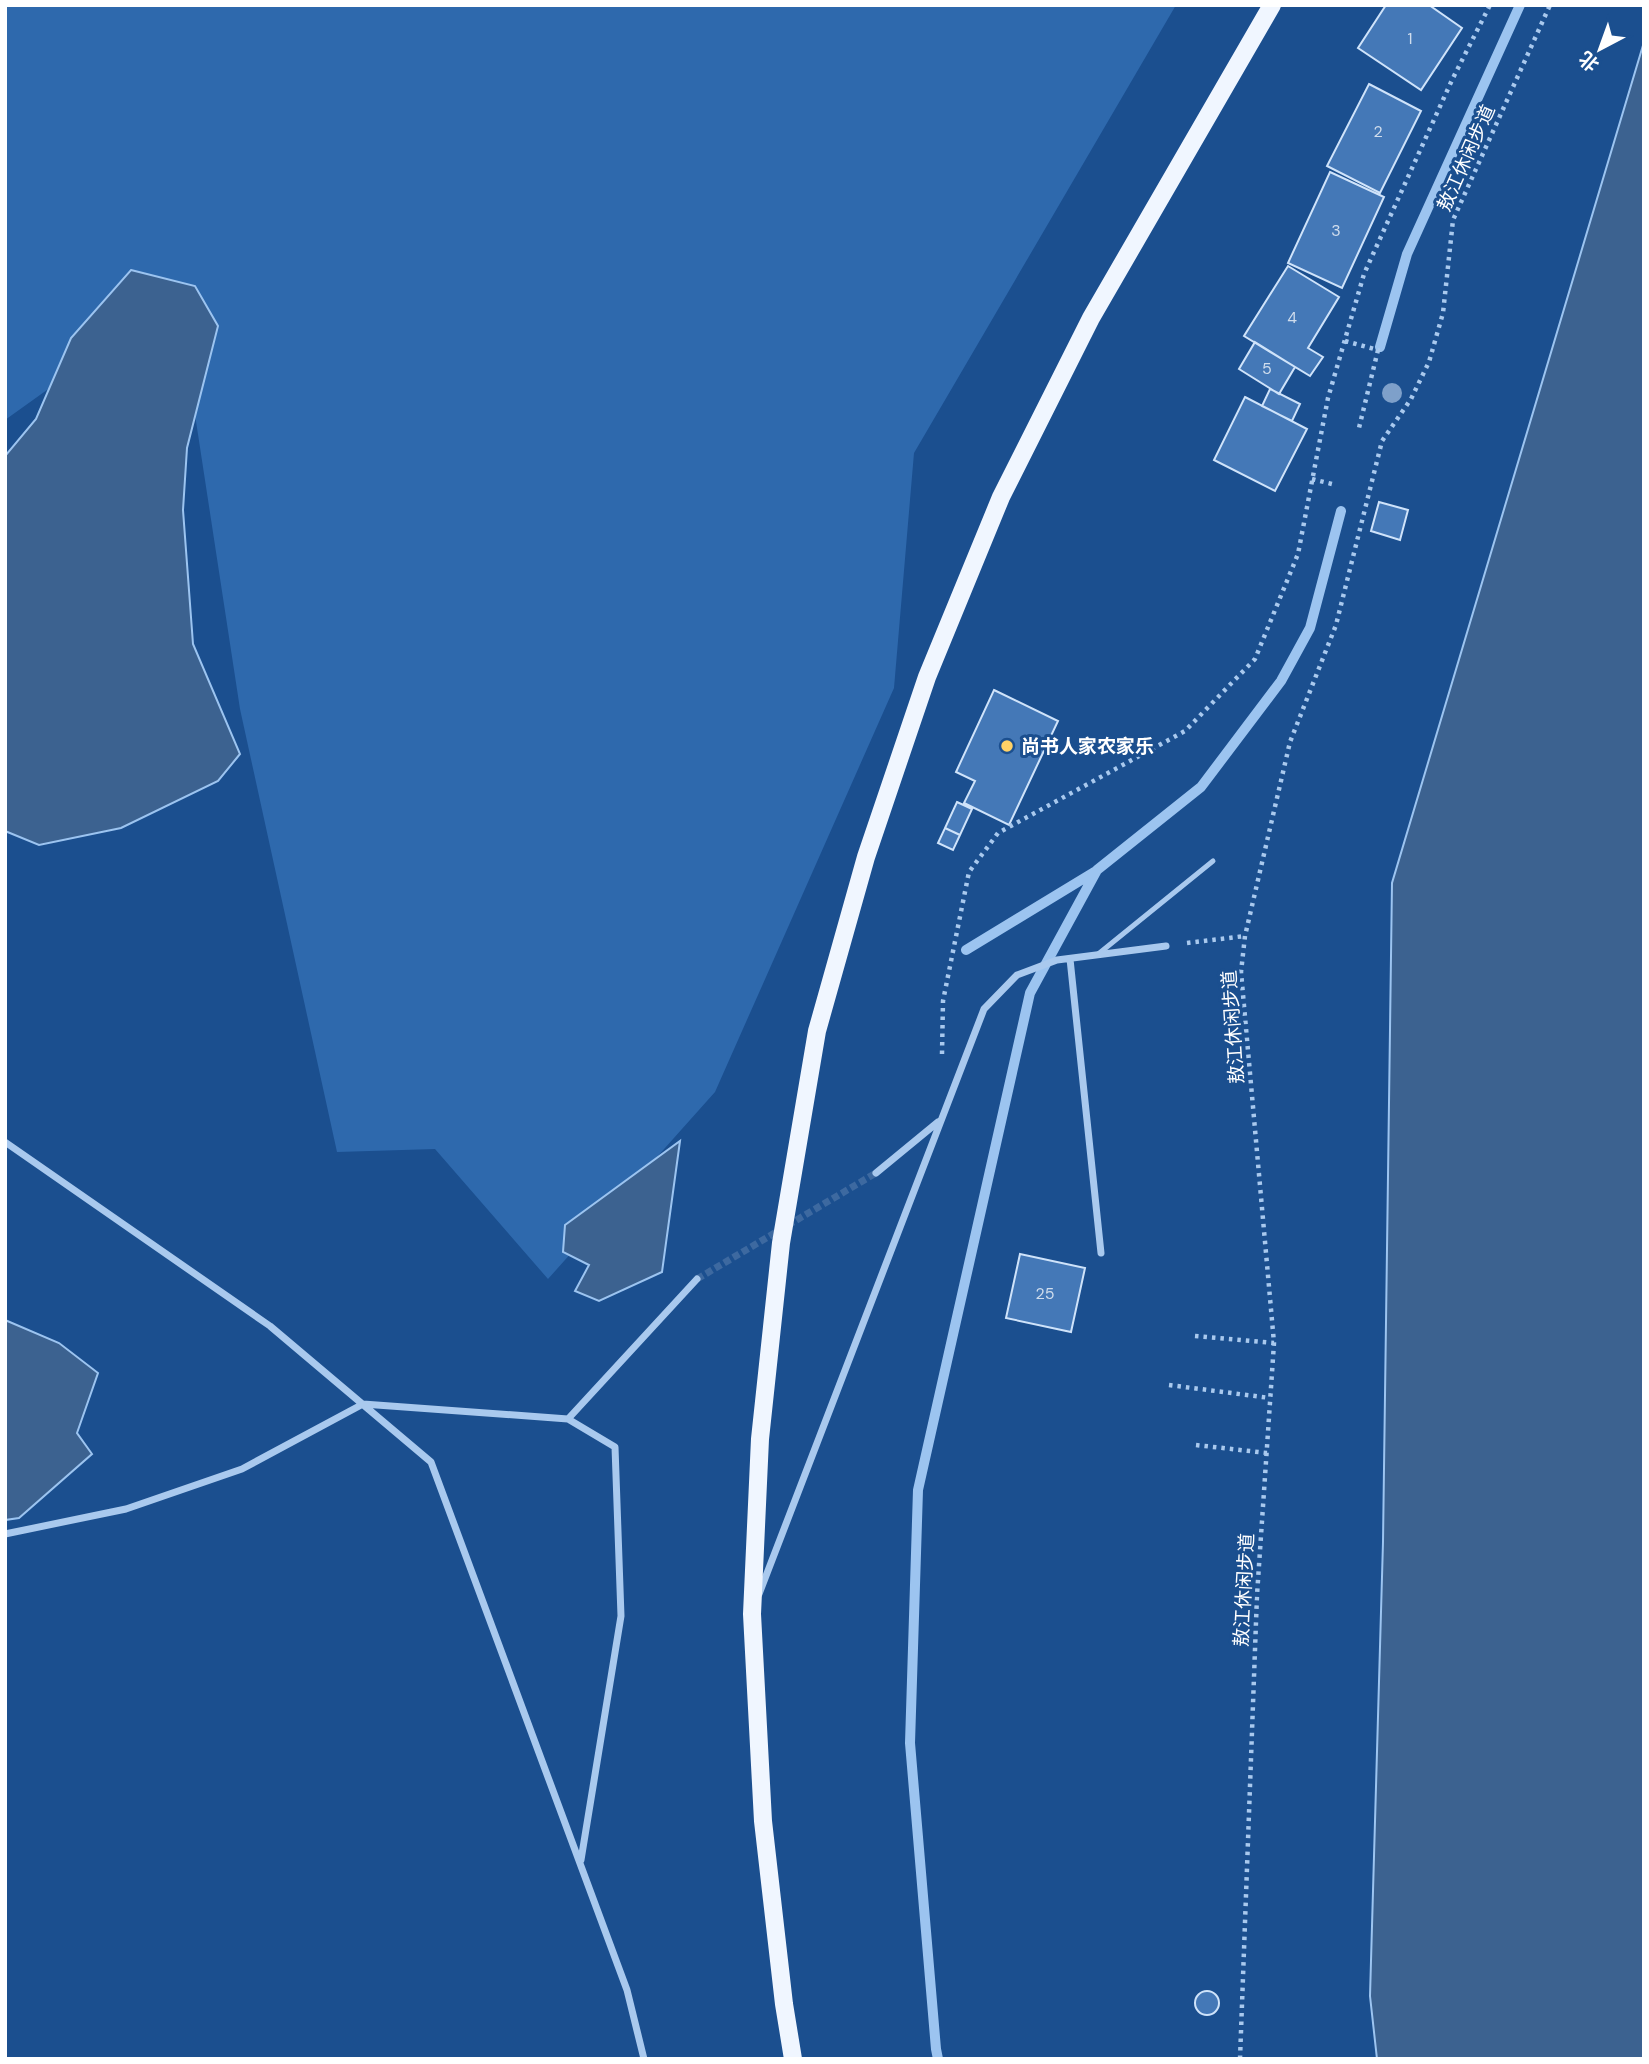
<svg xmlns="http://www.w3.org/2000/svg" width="1649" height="2064" font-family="'DM Sans','Noto Sans SC',sans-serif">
<rect width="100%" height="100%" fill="#1b4f8f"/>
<!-- green -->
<path fill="#2e69ad" d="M 5,5 L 1176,5 L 914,453 L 894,688 L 715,1092 L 548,1279 L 435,1149 L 337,1152 L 240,709 L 177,297 L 5,420 Z"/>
<!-- water -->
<path fill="#3c6290" stroke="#9cc4f0" stroke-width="2" d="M 1644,42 L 1644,2059 L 1377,2059 L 1370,1996 L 1383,1542 L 1392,883 Z
M 131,270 L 195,286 L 218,326 L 187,448 L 183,510 L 193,644 L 240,754 L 218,781 L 121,828 L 39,845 L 5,831 L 5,456 L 36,419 L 71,338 Z
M 680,1141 L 662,1272 L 599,1301 L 575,1291 L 589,1265 L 563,1252 L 565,1225 Z
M 5,1320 L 59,1343 L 98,1373 L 77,1433 L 92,1454 L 19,1518 L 5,1520 Z"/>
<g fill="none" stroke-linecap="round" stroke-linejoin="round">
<!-- stream -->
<path stroke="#9cc4f0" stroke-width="10" d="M 1380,347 L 1407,254 L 1520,5
M 966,950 L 1096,871
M 938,2059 L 936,2049 L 910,1743 L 918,1490 L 1030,993 L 1097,870 L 1201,787 L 1281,681 L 1310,628 L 1341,511"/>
</g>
<!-- building -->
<path fill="#4478b7" stroke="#cfe3fa" stroke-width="2" d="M 1386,5 L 1429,5 L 1462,28 L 1421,90 L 1358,48 Z
M 1369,84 L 1421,111 L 1380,193 L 1327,166 Z
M 1330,172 L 1384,197 L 1342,288 L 1288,263 Z
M 1288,266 L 1339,297 L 1308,348 L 1323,357 L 1310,376 L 1244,336 Z
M 1255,342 L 1295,367 L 1279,394 L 1239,369 Z
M 1270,389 L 1300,404 L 1292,421 L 1262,406 Z
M 1245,397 L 1307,429 L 1275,491 L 1214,460 Z
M 1379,502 L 1408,510 L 1400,540 L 1371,531 Z
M 994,690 L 1058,721 L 1009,825 L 964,803 L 975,781 L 956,772 Z
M 957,802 L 972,809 L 960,835 L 945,828 Z
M 945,828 L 960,835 L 953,850 L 938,843 Z
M 1020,1254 L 1085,1268 L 1071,1332 L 1006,1318 Z
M1195 2003a12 12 0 1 1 24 0a12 12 0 1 1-24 0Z"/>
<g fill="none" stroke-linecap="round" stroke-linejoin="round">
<!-- minor-tunnel -->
<path stroke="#3d69a0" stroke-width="7" stroke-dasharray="7 3.5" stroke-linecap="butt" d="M 697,1279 L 876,1173"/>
<!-- path -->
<path stroke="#a9c9ee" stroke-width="4.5" stroke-dasharray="3.5 5" stroke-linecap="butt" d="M 1345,341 L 1378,350 L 1358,432
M 1312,479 L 1336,485
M 1187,943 L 1245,936
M 942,1054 L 943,1001 L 969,872 L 998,833 L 1185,731 L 1255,659 L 1298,554 L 1328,398 L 1364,274 L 1452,80 L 1490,5
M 1195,1336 L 1274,1343
M 1169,1385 L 1270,1398
M 1196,1445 L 1267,1453
M 1240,2059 L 1257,1595 L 1274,1343 L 1241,972 L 1245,936 L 1290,742 L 1336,625 L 1382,441 L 1411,399 L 1429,362 L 1443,313 L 1453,220 L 1550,5"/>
<!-- service -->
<path stroke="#a9c9ee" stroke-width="5" d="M 1097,955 L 1213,861"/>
<!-- minor -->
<path stroke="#a9c9ee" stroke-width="7" d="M 1070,959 L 1101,1253
M 5,1142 L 270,1326 L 431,1462 L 627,1990 L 644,2059
M 876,1173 L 938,1122
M 568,1419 L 697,1279
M 5,1534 L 126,1509 L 242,1469 L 363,1404 L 568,1419 L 615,1447 L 621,1616 L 581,1860
M 759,1594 L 984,1009 L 1017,975 L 1057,960 L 1166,946"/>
<!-- primary -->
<path stroke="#f0f6ff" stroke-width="18" d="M 793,2059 L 784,2004 L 763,1821 L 752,1614 L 760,1439 L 781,1243 L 817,1031 L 866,857 L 927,677 L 1001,497 L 1091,318 L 1272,5"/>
</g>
<!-- trees -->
<circle fill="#7ea0ca" cx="1392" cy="393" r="10"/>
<!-- markers -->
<circle fill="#ffd166" stroke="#1b4f8f" stroke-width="2.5" cx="1007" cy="746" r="7"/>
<g text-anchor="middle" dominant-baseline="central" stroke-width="6" stroke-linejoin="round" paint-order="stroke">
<!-- number labels -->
<g font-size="16" fill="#d0dded">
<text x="1410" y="38">1</text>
<text x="1378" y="131">2</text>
<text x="1336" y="230">3</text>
<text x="1292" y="317">4</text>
<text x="1267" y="368">5</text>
<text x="1045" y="1293">25</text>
</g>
<!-- street labels -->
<g font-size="19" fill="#fff" stroke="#1b4f8f">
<text transform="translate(1466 158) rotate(-66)">敖江休闲步道</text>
<text transform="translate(1233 1027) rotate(-94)">敖江休闲步道</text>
<text transform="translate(1244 1590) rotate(-87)">敖江休闲步道</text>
</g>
<!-- poi labels -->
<g font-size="19" font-weight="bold" fill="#fff" stroke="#1b4f8f" text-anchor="start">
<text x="1021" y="746">尚书人家农家乐</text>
</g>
</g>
<!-- border -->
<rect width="1649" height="2064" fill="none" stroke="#ffffff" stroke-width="14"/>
<!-- north arrow -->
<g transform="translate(1600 49) rotate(221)" stroke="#1b4f8f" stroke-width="5" paint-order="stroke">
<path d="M0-5L12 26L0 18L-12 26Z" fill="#ffffff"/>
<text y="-10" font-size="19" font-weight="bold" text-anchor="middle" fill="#ffffff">北</text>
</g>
</svg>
